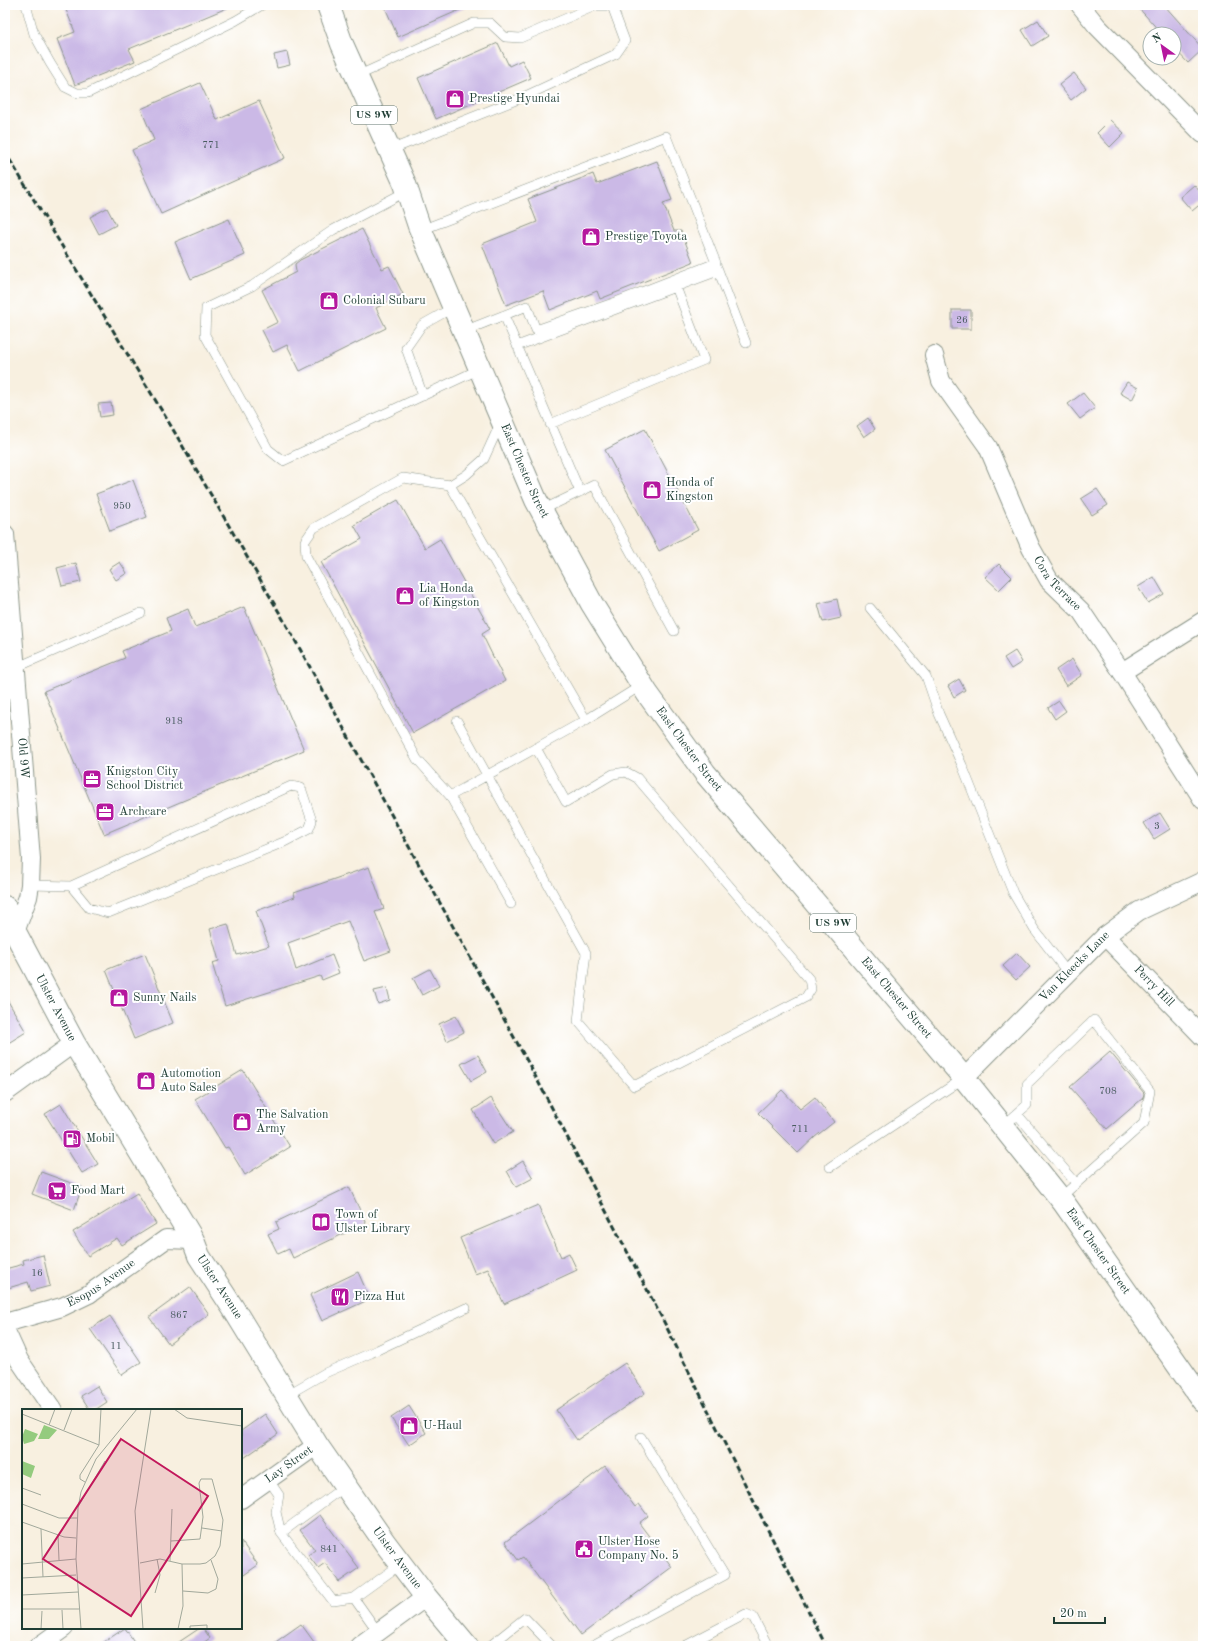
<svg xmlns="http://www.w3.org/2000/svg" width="1208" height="1651" font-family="'Old Standard TT',serif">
<rect width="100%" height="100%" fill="#fff"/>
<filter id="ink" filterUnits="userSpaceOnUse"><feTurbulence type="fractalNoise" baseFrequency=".025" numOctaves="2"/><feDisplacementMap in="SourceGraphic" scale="8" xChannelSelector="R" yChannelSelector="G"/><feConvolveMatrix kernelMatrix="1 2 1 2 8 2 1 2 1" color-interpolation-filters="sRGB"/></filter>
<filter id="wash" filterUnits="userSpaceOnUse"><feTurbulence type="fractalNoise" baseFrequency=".012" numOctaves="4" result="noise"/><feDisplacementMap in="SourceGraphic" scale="16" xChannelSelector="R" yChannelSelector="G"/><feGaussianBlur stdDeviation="0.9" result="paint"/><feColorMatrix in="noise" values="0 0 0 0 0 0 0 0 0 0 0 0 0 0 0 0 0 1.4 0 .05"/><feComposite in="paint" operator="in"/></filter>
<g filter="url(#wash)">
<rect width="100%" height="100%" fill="#f8f0e0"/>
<g id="blocks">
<!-- building -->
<path fill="#cbb9e6" d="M 64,5 L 234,5 L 129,49 L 135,61 L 75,85 L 57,39 L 75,32 Z
M 384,5 L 471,5 L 398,37 Z
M 1136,5 L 1164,5 L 1203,49 L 1188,63 L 1174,48 L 1174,34 L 1162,34 Z
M 1038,20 L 1048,36 L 1032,46 L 1022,30 Z
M 498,43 L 509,66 L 522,60 L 531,78 L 436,119 L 418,78 Z
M 287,52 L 290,65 L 277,68 L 274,55 Z
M 1074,73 L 1086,88 L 1071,100 L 1059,85 Z
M 200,83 L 217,120 L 259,101 L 285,158 L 161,214 L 132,150 L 154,140 L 141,109 Z
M 1110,120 L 1124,133 L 1110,147 L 1097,133 Z
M 657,161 L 672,200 L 663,203 L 674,231 L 681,231 L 693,262 L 600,299 L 597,291 L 550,310 L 543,291 L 506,305 L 482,244 L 537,222 L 528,199 L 593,174 L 597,184 Z
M 1194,185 L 1203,195 L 1203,202 L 1192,211 L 1180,197 Z
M 107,208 L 116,225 L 99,234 L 90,217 Z
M 229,219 L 245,255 L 191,279 L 175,242 Z
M 362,229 L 382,269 L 389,266 L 403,294 L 376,308 L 386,328 L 300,371 L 287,345 L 273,352 L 262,330 L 278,322 L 262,290 L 296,272 L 295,264 L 300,260 Z
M 952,310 L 971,310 L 971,329 L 952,329 Z
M 1127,382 L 1138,388 L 1132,400 L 1120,393 Z
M 1083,393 L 1095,408 L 1080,419 L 1068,404 Z
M 111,403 L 113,415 L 100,417 L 98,404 Z
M 868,418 L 875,429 L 864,437 L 857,426 Z
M 645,429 L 698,530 L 659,551 L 605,450 Z
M 133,480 L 147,517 L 110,531 L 96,494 Z
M 1097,489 L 1108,505 L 1092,515 L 1081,499 Z
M 398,500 L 425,548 L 440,539 L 490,629 L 482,634 L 505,681 L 413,733 L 321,562 L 362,539 L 354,525 Z
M 120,562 L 127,573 L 116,580 L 109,569 Z
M 76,563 L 81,582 L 62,586 L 57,568 Z
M 999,564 L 1012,577 L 999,590 L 985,577 Z
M 1154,577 L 1164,594 L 1148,603 L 1138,587 Z
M 837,599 L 841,618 L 823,622 L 818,604 Z
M 244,607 L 304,750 L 104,834 L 44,691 L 125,658 L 122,651 L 171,631 L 166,618 L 188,609 L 195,627 Z
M 1015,651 L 1022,662 L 1011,669 L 1004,658 Z
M 1072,659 L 1082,675 L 1066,686 L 1056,670 Z
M 959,679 L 965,690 L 954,697 L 948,686 Z
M 1059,701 L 1066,711 L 1055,719 L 1048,708 Z
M 1160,813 L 1170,829 L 1154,839 L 1144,823 Z
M 369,867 L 384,909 L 375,912 L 391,951 L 364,961 L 348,921 L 288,943 L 296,970 L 332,955 L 339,973 L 322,980 L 320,976 L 225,1006 L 212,963 L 219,961 L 210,929 L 228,924 L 237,955 L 269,946 L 256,911 L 295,897 L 294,893 Z
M 1017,953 L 1030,967 L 1016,980 L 1003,966 Z
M 145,954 L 173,1023 L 134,1039 L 106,970 Z
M 430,969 L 439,986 L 422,995 L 413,978 Z
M 387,988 L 390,1000 L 378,1004 L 374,991 Z
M 5,996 L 26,1032 L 5,1045 Z
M 456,1016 L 464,1032 L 447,1041 L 439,1024 Z
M 1110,1052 L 1144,1093 L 1143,1098 L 1107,1129 L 1070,1087 Z
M 478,1055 L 487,1072 L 471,1081 L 461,1064 Z
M 243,1070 L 290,1147 L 245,1175 L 228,1147 L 225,1148 L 195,1099 Z
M 782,1090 L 800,1109 L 815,1097 L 834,1122 L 815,1137 L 798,1153 L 758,1113 Z
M 491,1098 L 513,1132 L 493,1144 L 473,1110 Z
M 61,1104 L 98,1164 L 82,1173 L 45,1114 Z
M 523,1161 L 533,1178 L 516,1187 L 507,1171 Z
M 41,1172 L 82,1187 L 74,1210 L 32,1194 Z
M 349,1187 L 366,1223 L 293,1258 L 289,1249 L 278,1254 L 268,1234 L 279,1229 L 276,1222 Z
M 137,1193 L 156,1224 L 122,1245 L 117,1238 L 88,1256 L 73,1232 Z
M 538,1205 L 561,1257 L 569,1253 L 577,1270 L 504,1304 L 488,1269 L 475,1274 L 460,1238 Z
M 43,1255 L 50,1286 L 31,1291 L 28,1282 L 5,1289 L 5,1269 L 24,1264 L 23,1260 Z
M 358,1272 L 370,1299 L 322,1321 L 310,1295 Z
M 190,1287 L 209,1314 L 169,1344 L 149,1317 Z
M 110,1316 L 141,1362 L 122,1375 L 90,1329 Z
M 625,1363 L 645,1393 L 577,1440 L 556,1410 Z
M 97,1386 L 107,1402 L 95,1410 L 90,1410 L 81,1396 Z
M 409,1406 L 426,1433 L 409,1445 L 391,1418 Z
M 265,1414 L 278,1434 L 241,1460 L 241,1431 Z
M 605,1466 L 635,1507 L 639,1504 L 648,1516 L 639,1523 L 672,1567 L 581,1635 L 523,1557 L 518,1560 L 505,1542 Z
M 320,1515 L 359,1568 L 339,1582 L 325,1563 L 318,1568 L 308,1555 L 315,1550 L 300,1530 Z
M 241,1541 L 258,1565 L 241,1577 Z
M 301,1624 L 317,1646 L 270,1646 Z
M 125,1628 L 137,1646 L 98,1646 Z
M 200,1628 L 203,1628 L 210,1638 L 199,1646 L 173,1646 Z"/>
</g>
</g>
<g filter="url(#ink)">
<use href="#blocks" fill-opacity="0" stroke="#8c968a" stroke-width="1"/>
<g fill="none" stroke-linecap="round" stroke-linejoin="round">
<defs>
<path id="service" d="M 26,5 L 34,34 L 50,63 L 65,87 L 77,93 L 88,93 L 235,21 L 262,5
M 357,76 L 474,23 L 490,23 L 505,37 L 520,38 L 595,6 L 612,6 L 625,41 L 616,54 L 521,98 L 390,150
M 407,191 L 333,230 L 252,286 L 206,308 L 205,335 L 268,449 L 283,461 L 480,369
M 421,230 L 666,136 L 716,263 L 616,302 L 536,330 L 527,306 L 464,331
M 717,267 L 746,343
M 504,315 L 580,492
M 517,346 L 718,271
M 423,396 L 406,348 L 422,325 L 454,307
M 550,424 L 704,360 L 676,287
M 450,485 L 586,720
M 542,510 L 594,485 L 674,631
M 870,608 L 926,676 L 939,714 L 962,765 L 1013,893 L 1034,929 L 1067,972
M 15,668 L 141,613
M 457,721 L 586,953 L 578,1021 L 634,1086 L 806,997 L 811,989 L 809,979 L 637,778 L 626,772 L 613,774 L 566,802 L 536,748
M 450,796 L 417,759 L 306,556 L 305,541 L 314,528 L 403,478 L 450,485 L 466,475 L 484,459 L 500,424
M 30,885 L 71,886 L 291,786 L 301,788 L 312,821 L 309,829 L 284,842 L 108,913 L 89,908 L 71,886
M 511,904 L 450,796 L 586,720 L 642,685
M 1017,1114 L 1076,1183
M 1003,1126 L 1027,1105 L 1027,1084 L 1094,1020 L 1150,1091 L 1144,1123 L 1060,1198
M 830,1167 L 964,1078
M 287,1395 L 325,1373 L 371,1353 L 466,1308
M 268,1479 L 279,1495 L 276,1512 L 281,1533 L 333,1601 L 354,1598 L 378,1632
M 281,1533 L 345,1486
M 354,1598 L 401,1564
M 490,1646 L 525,1618 L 552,1646
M 593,1646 L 725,1575 L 641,1437
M 685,1646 L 746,1614 L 753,1617 L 768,1646"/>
<g id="minor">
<path d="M 1080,5 L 1097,26 L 1203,134"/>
<path id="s1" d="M 934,355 L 941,381 L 988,447 L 1031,548 L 1049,580 L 1081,611 L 1122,672 L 1203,800"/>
<path id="s2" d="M 5,534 L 31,859 L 30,885 L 28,897 L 15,932"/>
<path d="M 1122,672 L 1203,621"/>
<path id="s3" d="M 1105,936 L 1203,1037"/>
<path id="s4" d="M 964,1078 L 1105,936 L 1139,911 L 1203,881"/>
<path d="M 5,1093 L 74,1043"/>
<path id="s5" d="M 5,1323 L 62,1307 L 89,1294 L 166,1239 L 193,1240"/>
<path d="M 5,1329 L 19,1360 L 53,1410"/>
<path id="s6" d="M 241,1499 L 317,1445"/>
<path d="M 39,1646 L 64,1628"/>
<path d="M 359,1646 L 426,1597"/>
</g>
<g id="primary">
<path id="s7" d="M 328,5 L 342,44 L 405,184 L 419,226 L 536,500 L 592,604 L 647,693 L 705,773 L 964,1078 L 1064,1203 L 1203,1401"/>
<path id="s8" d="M 5,907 L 15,932 L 74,1043 L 193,1240 L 199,1256 L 233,1308 L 317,1445 L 385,1543 L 426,1597 L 467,1646"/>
</g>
</defs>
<!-- service casing -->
<use href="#service" stroke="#8c968a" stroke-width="10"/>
<!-- minor casing -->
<use href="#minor" stroke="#8c968a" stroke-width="20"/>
<!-- primary casing -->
<use href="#primary" stroke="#8c968a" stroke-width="24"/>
<!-- service -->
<use href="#service" stroke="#fff" stroke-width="9"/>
<!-- minor -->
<use href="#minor" stroke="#fff" stroke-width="18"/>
<!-- primary -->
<use href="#primary" stroke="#fff" stroke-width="22"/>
<!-- rail -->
<path stroke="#1f3d34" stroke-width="3" stroke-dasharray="6 3" stroke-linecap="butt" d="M 5,152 L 171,426 L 290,631 L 531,1068 L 663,1320 L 826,1646"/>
</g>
</g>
<!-- icons -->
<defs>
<symbol id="shop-square" viewBox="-11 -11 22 22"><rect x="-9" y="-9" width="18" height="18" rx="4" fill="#b5179e" stroke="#fff"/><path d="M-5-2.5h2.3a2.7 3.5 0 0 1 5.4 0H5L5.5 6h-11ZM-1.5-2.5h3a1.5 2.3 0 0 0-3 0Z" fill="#fff"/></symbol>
<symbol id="office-square" viewBox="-11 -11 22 22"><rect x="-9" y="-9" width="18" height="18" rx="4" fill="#b5179e" stroke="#fff"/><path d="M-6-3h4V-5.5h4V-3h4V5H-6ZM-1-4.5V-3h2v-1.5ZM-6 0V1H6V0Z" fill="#fff"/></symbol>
<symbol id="fuel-square" viewBox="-11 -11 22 22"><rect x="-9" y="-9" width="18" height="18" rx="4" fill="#b5179e" stroke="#fff"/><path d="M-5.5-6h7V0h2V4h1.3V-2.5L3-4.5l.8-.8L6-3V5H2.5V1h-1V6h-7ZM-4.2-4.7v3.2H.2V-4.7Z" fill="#fff"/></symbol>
<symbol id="supermarket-square" viewBox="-11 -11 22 22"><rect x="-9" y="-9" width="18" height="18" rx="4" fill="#b5179e" stroke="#fff"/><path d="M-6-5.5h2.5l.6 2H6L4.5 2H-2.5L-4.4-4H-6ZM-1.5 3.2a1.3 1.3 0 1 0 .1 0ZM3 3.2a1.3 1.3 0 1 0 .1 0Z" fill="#fff"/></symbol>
<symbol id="library-square" viewBox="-11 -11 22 22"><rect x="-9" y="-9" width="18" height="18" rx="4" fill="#b5179e" stroke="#fff"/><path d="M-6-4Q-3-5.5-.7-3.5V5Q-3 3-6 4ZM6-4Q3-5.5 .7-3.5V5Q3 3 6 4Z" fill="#fff"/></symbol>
<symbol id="restaurant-square" viewBox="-11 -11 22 22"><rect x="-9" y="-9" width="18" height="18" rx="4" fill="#b5179e" stroke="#fff"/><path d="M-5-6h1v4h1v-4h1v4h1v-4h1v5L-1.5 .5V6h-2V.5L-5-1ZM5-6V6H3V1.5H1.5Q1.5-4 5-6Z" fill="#fff"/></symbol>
<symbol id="civic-square" viewBox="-11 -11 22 22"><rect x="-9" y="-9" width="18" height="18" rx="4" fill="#b5179e" stroke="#fff"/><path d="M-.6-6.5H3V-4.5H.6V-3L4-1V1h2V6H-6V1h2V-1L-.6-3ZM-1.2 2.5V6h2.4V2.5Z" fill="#fff"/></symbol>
</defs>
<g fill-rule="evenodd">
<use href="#shop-square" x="444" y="88" width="22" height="22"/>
<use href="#shop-square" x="580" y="226" width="22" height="22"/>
<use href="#shop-square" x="318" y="290" width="22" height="22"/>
<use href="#shop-square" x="641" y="479" width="22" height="22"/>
<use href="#shop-square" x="394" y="585" width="22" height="22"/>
<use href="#office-square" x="81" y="768" width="22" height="22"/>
<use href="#office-square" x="94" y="801" width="22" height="22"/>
<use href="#shop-square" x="108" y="987" width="22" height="22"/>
<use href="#shop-square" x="135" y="1070" width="22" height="22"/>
<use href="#shop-square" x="231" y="1111" width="22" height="22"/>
<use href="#fuel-square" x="61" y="1128" width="22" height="22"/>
<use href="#supermarket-square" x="46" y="1180" width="22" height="22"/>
<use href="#library-square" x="310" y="1211" width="22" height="22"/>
<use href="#restaurant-square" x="329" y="1286" width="22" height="22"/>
<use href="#shop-square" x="398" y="1415" width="22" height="22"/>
<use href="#civic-square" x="573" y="1538" width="22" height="22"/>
</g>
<g text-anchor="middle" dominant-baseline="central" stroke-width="4" stroke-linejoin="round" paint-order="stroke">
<!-- number labels -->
<g font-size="10" fill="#4a5c60">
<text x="211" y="145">771</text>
<text x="962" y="320">26</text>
<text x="122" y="506">950</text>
<text x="174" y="721">918</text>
<text x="1157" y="826">3</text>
<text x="1108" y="1091">708</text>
<text x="800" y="1129">711</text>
<text x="37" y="1273">16</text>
<text x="179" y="1315">867</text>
<text x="116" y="1346">11</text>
<text x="329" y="1549">841</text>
</g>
<!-- shield labels -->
<g fill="#fff" stroke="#627771" stroke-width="1">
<rect x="351" y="106" width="46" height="18" rx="3"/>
<rect x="810" y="914" width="46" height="18" rx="3"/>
</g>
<g font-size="11" font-weight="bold" fill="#1f3d34">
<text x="374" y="115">US 9W</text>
<text x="833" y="923">US 9W</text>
</g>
<!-- poi labels -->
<g font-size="12" fill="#1f3d34" stroke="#fff" text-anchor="start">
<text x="469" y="99">Prestige Hyundai</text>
<text x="605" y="237">Prestige Toyota</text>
<text x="343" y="301">Colonial Subaru</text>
<text x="666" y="483">Honda of<tspan x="666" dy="14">Kingston</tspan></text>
<text x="419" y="589">Lia Honda<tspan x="419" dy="14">of Kingston</tspan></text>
<text x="106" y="772">Knigston City<tspan x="106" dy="14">School District</tspan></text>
<text x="119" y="812">Archcare</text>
<text x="133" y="998">Sunny Nails</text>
<text x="160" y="1074">Automotion<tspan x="160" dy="14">Auto Sales</tspan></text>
<text x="256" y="1115">The Salvation<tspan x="256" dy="14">Army</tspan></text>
<text x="86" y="1139">Mobil</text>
<text x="71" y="1191">Food Mart</text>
<text x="335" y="1215">Town of<tspan x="335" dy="14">Ulster Library</tspan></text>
<text x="354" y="1297">Pizza Hut</text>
<text x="423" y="1426">U-Haul</text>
<text x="598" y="1542">Ulster Hose<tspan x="598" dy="14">Company No. 5</tspan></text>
</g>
<!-- street labels -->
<g font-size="12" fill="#1f3d34" stroke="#fff">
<text stroke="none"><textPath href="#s7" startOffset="506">East Chester Street</textPath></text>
<text stroke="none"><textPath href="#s1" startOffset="262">Cora Terrace</textPath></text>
<text stroke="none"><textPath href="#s7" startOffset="830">East Chester Street</textPath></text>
<text stroke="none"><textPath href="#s2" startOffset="225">Old 9W</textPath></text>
<text stroke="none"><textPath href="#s4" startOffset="157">Van Kleecks Lane</textPath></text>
<text stroke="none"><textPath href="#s3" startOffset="70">Perry Hill</textPath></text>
<text stroke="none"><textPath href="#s7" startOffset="1154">East Chester Street</textPath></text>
<text stroke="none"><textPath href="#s8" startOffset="113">Ulster Avenue</textPath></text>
<text stroke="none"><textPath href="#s7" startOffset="1478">East Chester Street</textPath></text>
<text stroke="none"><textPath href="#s5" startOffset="105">Esopus Avenue</textPath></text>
<text stroke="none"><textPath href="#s8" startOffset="437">Ulster Avenue</textPath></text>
<text stroke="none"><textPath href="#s6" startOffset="59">Lay Street</textPath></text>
<text stroke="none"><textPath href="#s8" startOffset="761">Ulster Avenue</textPath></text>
</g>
</g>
<!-- overview -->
<g transform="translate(22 1409)">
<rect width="220" height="220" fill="#f8f0e0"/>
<path d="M 22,16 L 35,21 L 27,30 L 16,30 ZM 3,20 L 16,25 L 12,32 L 2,35 L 0,28 ZM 0,52 L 13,57 L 9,69 L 0,65 Z" fill="#94cb7e"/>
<path fill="none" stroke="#a1a89b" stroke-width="1" d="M 152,0 L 165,9 L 220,17M 0,5 L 77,36M 27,16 L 33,0M 42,21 L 50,0M 63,73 L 58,70 L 58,66 L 77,36 L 79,0M 0,79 L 19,86M 0,95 L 37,109 L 55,109M 56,98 L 83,52M 0,113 L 42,128 L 54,129M 180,119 L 200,122M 19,120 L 21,168M 36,126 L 37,151M 148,152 L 150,100M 118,154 L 138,150 L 160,155 L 178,155 L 184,154 L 193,147 L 198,137 L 201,111 L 190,70 L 179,70 L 177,74 L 181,108 L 178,130 L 149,132M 0,155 L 54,150M 0,169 L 54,166M 161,182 L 186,184 L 194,180 L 196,170 L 189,151M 133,184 L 138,166 L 135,150M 0,186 L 56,183M 0,200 L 57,200M 40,201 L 41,220M 19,220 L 20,202M 59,220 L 54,150 L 56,99 L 59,83 L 74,50 L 115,0M 121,220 L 113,102 L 129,0M 156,220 L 161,197 L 160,155M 168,220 L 168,217 L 185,216 L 185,220"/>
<path fill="#c2185b" fill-opacity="0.15" stroke="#c2185b" stroke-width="2" d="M 99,30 L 186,87 L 109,207 L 21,150 Z"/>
<rect width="220" height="220" fill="none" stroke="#1f3d34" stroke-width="2"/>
</g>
<!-- margin -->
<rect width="1208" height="1651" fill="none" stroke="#fff" stroke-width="20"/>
<!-- north arrow -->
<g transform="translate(1162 46) rotate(327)"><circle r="19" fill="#ffffff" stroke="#a5b1ae"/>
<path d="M0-3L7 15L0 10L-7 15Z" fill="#b5179e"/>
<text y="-6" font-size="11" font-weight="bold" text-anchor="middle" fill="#1f3d34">N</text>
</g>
<!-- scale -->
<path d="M1054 1617v6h51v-6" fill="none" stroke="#1f3d34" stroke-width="2"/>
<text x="1060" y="1617" font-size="12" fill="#1f3d34" stroke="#ffffff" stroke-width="3" paint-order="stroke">20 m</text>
</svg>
